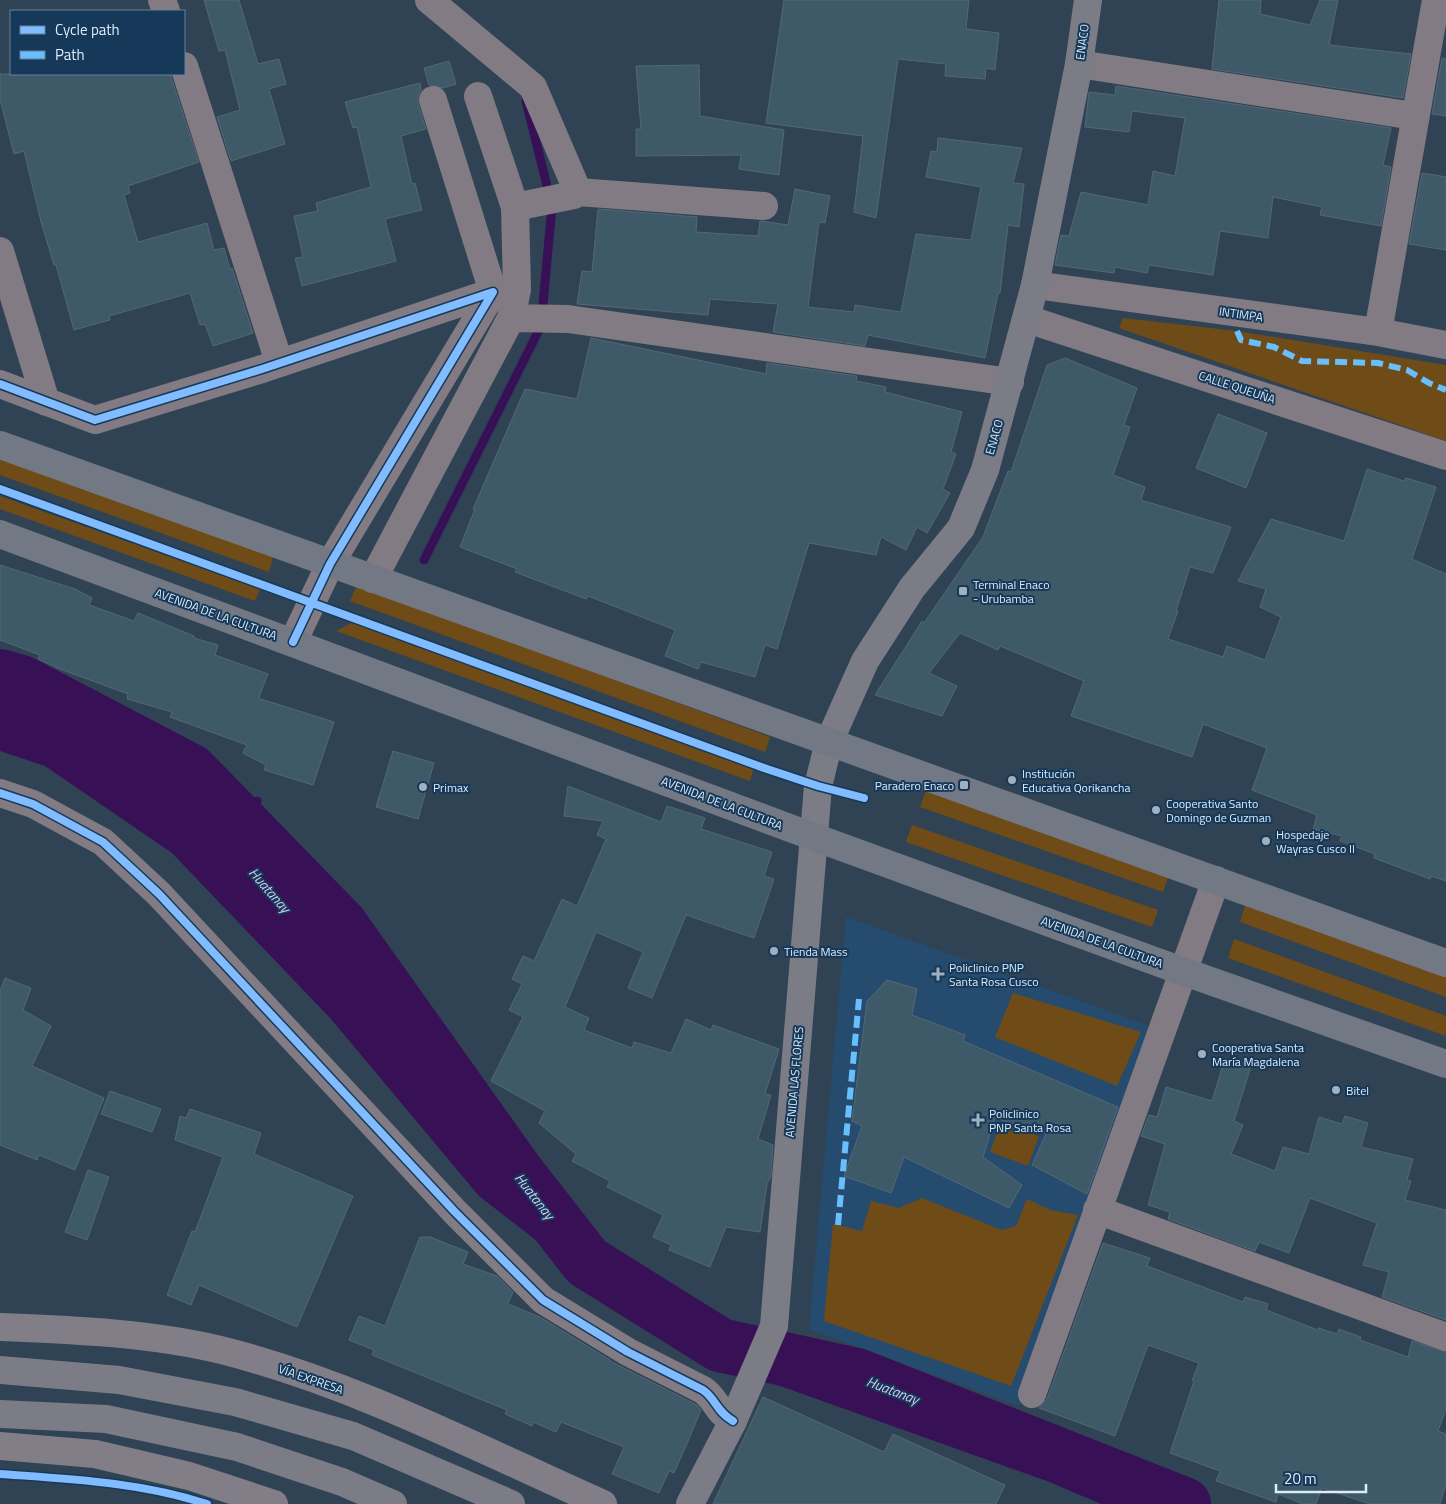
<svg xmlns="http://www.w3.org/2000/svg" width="1446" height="1504" font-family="'Titillium Web',sans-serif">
<rect width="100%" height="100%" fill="#304355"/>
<!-- built -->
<path fill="#254c6f" d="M 846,917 L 1161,1030 L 1097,1210 L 1019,1406 L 809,1329 Z"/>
<!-- green -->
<path fill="#6f4b17" d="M 1123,318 L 1237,331 L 1446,365 L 1446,441 L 1119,328 Z
M 0,456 L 274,553 L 269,572 L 0,475 Z
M 0,496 L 260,589 L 255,601 L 0,509 Z
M 357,585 L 770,737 L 765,752 L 350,601 Z
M 353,622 L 754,768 L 750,781 L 336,631 Z
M 926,790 L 1169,875 L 1163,892 L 920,807 Z
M 912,825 L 1158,910 L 1152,927 L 906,842 Z
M 1246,902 L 1446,975 L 1446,997 L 1240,922 Z
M 1234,939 L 1446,1016 L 1446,1036 L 1228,958 Z
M 1013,993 L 1141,1032 L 1117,1086 L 995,1037 Z
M 1001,1122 L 1039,1136 L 1028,1166 L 990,1152 Z
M 922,1198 L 1002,1230 L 1016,1226 L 1027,1199 L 1050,1210 L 1078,1215 L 1011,1386 L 824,1321 L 833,1224 L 862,1231 L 871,1201 L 899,1208 Z"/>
<!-- water -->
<path fill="#381055" d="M 0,676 L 21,682 L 191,771 L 340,924 L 516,1171 L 587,1262 L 720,1345 L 857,1375 L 1184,1504 L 1101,1504 L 1047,1481 L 676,1349 L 479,1196 L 331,1019 L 172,853 L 45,766 L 0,751 Z"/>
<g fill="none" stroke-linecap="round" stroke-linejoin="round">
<!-- stream -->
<path stroke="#381055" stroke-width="9" d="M 424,560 L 541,326 L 552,206 L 526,101
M 236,832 L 257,801"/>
<!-- river -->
<path stroke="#381055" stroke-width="54" d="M 0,676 L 21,682 L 191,771 L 340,924 L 516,1171 L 587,1262 L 720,1345 L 857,1375 L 1184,1504"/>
</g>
<!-- building -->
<path fill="#3e5a69" stroke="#546774" d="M 204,0 L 239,0 L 258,64 L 279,59 L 286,84 L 269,89 L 285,144 L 231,161 L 217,117 L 240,110 L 225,50 L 219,51 Z
M 784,0 L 969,0 L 966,29 L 999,33 L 995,70 L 986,68 L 985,79 L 945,76 L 946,64 L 898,59 L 876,218 L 854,212 L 863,136 L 766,123 Z
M 1219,0 L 1261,0 L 1260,14 L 1310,25 L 1320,0 L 1338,0 L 1329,45 L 1411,54 L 1403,98 L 1212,69 Z
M 1442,58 L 1446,59 L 1446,116 L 1432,114 Z
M 449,61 L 456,84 L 443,88 L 429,85 L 424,68 Z
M 699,65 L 700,116 L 784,130 L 779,175 L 739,169 L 741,155 L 636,156 L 636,129 L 641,129 L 636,66 Z
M 0,74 L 170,74 L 199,162 L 128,186 L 130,193 L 124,195 L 138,242 L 207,223 L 214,250 L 224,248 L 230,269 L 232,268 L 253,333 L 213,346 L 205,324 L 200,325 L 190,293 L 109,316 L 110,320 L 74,330 L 56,265 L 54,265 L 41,222 L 24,151 L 14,154 L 0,99 Z
M 420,83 L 421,90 L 418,96 L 418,104 L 426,129 L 401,136 L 412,184 L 415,183 L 422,210 L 385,219 L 396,261 L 302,286 L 295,258 L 303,257 L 294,216 L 318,211 L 316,203 L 371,187 L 357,127 L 353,128 L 345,102 Z
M 1116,86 L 1391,128 L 1383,165 L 1391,167 L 1381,226 L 1320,215 L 1322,207 L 1273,197 L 1268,238 L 1220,231 L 1213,275 L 1149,265 L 1147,273 L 1115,267 L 1114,273 L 1055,265 L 1061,235 L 1069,236 L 1081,192 L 1148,205 L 1153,171 L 1175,176 L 1185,118 L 1132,111 L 1129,132 L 1085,127 L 1089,92 L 1115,95 Z
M 938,138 L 1022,148 L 1013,183 L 1024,184 L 1019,227 L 1008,225 L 1000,293 L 998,293 L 985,358 L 868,335 L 865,346 L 773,332 L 778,304 L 710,299 L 708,315 L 577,304 L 582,271 L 592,272 L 598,209 L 697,217 L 696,232 L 758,236 L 760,221 L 788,225 L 795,189 L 830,196 L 825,223 L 819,222 L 808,307 L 854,312 L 855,305 L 901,312 L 916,234 L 971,240 L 981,187 L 926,177 L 931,151 L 937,152 Z
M 1422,173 L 1446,177 L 1446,250 L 1409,244 Z
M 591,338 L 766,374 L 767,363 L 857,376 L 856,381 L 886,387 L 885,392 L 962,412 L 951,452 L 956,454 L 943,489 L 950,493 L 927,533 L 917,527 L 906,550 L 881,537 L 876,555 L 809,543 L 777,649 L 765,645 L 755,677 L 701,662 L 698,669 L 665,656 L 675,630 L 588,596 L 586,599 L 515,572 L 517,569 L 460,547 L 475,509 L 473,509 L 525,389 L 577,399 Z
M 1065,358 L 1137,388 L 1124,425 L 1130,427 L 1113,475 L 1145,487 L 1141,500 L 1231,527 L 1213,573 L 1190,567 L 1176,611 L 1178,611 L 1168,639 L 1223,657 L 1227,646 L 1265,660 L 1281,617 L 1260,607 L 1266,589 L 1238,581 L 1271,519 L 1344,541 L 1367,469 L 1404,481 L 1406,478 L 1436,487 L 1412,559 L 1446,574 L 1446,881 L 1431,876 L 1430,879 L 1374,858 L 1375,854 L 1340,841 L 1342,836 L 1313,829 L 1317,815 L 1252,790 L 1267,748 L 1203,724 L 1192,757 L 1071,716 L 1084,681 L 1000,646 L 998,650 L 960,633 L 929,673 L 957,686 L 942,716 L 875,695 L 922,621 L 924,623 L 983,537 L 1008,471 L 1011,472 L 1047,365 Z
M 1218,414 L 1267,433 L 1246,488 L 1196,468 Z
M 0,565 L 75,589 L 92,598 L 89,605 L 134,621 L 138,613 L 194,636 L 194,638 L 218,645 L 215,655 L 268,674 L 259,697 L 261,699 L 334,722 L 313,785 L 264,770 L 266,765 L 243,753 L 247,745 L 170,717 L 172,712 L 127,699 L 128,694 L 60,669 L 38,659 L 40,655 L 0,640 Z
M 393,751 L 434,763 L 418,819 L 376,807 Z
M 568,786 L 661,822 L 667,806 L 705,818 L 701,829 L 772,852 L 764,876 L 774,879 L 754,938 L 686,915 L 652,998 L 628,988 L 643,952 L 596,932 L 565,1007 L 589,1018 L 584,1030 L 632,1048 L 634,1042 L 671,1053 L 686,1019 L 711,1030 L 713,1025 L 779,1049 L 765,1094 L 771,1095 L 758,1139 L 773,1145 L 771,1176 L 767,1184 L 760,1232 L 726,1227 L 710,1267 L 669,1250 L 671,1245 L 653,1237 L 663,1215 L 607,1187 L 610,1181 L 572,1161 L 576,1154 L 539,1123 L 545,1111 L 491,1081 L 523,1017 L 509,1010 L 522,984 L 512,979 L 523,956 L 534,961 L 562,899 L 577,906 L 606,839 L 597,835 L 603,821 L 564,816 Z
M 5,978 L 31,988 L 23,1010 L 51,1026 L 32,1066 L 104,1098 L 75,1170 L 39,1155 L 37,1160 L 0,1145 L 0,991 Z
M 887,980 L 917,989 L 912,1015 L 965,1035 L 963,1041 L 1118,1107 L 1087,1194 L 1032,1165 L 1046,1134 L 995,1118 L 983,1157 L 1022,1185 L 1009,1208 L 904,1157 L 891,1193 L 844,1176 L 862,1126 L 852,1121 L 867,1001 Z
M 1225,1058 L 1251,1066 L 1234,1121 L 1243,1125 L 1231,1154 L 1275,1171 L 1283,1147 L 1309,1154 L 1319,1117 L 1342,1124 L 1345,1116 L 1368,1123 L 1361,1147 L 1413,1159 L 1407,1180 L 1411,1181 L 1405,1200 L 1446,1210 L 1446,1320 L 1382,1297 L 1389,1272 L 1363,1265 L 1377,1223 L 1310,1198 L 1289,1253 L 1259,1242 L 1255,1251 L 1168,1219 L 1170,1212 L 1148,1205 L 1165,1144 L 1141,1136 L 1149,1115 L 1157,1117 L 1166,1087 L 1212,1101 Z
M 110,1091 L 161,1109 L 152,1132 L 101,1114 Z
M 190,1109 L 261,1133 L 254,1154 L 353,1196 L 297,1327 L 199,1285 L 191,1305 L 167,1295 L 192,1231 L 195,1232 L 223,1157 L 175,1140 L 180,1116 L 186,1118 Z
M 88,1170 L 109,1177 L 87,1240 L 65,1232 Z
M 420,1237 L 430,1237 L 468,1252 L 463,1264 L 497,1276 L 513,1292 L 508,1304 L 540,1317 L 610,1360 L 610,1361 L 697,1405 L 701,1410 L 689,1439 L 674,1473 L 669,1471 L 659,1493 L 612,1474 L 624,1447 L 561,1422 L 556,1432 L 533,1422 L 532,1426 L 505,1414 L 507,1410 L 372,1355 L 374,1350 L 349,1340 L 359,1316 L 385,1326 Z
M 1103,1243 L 1150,1258 L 1147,1266 L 1243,1302 L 1245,1297 L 1268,1304 L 1266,1310 L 1318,1330 L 1319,1328 L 1337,1334 L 1339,1329 L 1361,1337 L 1360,1340 L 1408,1357 L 1412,1341 L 1446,1352 L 1446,1409 L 1438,1431 L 1446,1434 L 1446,1484 L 1440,1504 L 1370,1504 L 1322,1488 L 1316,1504 L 1303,1504 L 1278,1494 L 1276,1502 L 1216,1481 L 1220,1471 L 1170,1453 L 1194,1381 L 1192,1380 L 1199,1363 L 1148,1345 L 1115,1436 L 1039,1408 L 1047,1399 Z
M 763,1397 L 884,1452 L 893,1434 L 1005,1485 L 996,1504 L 713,1504 Z"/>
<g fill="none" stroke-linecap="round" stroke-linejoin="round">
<!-- street -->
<path stroke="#827b83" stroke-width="28" d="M 162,0 L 166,11
M 429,0 L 533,87 L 578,192
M 1079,64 L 1414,116
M 184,66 L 279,362
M 433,100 L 493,292
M 515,207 L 574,195 L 578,192 L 764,206
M 0,251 L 46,402
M 1035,285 L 1378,332 L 1446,345
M 511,318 L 568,319 L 1010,382
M 1027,319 L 1446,456
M 1378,332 L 1436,0
M 0,384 L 95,420 L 262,369 L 493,292 L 330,564 L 293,642
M 373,579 L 511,318 L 517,290 L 515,207 L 478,96
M 0,793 L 33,804 L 103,842 L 159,894 L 455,1212 L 543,1300 L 628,1352 L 703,1390 C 717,1400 715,1410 733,1421
M 1097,1210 L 1446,1337
M 1032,1394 L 1216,880"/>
<!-- secondary -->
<path stroke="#827e87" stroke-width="28" d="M 0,1327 C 75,1330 152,1333 225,1351 C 357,1385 479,1449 603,1504
M 0,1446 L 95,1454 L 189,1476 L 274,1504"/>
<!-- primary -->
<path stroke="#7b7c86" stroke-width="28" d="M 0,1370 L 119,1380 L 235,1402 L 353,1436 L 511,1504
M 0,1414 L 106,1419 L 237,1447 L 342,1482 L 393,1504
M 690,1504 L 733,1421 L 774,1326 L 818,786 L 829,742 L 865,661 L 912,588 L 961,528 L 985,470 L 1035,285 L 1079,64 L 1088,0"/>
<!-- highway -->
<path stroke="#737984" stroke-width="28" d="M 0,445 L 1446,963
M 0,534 L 814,837 L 1182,971 L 1446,1064"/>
<!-- quiet -->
<path stroke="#69befc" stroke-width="6" stroke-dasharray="12 6" stroke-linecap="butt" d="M 1237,331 L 1241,340 L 1274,347 L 1302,361 L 1378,363 L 1407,370 L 1429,383 L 1446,390
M 838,1225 L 859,999"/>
<defs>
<path id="cycleway" d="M 0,384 L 95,420 L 262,369 L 493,292 L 330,564 L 293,642
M 0,489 L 767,769 L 818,786 L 864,798
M 0,793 L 33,804 L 103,842 L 159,894 L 455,1212 L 543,1300 L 628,1352 L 703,1390 C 717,1400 715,1410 733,1421
M 0,1474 C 70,1479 140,1482 207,1504"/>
</defs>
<!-- cycleway casing -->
<use href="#cycleway" stroke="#163959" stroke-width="11"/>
<!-- cycleway -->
<use href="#cycleway" stroke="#80bcff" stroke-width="8"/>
</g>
<!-- markers -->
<g fill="#9fb0c1" stroke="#163959" stroke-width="2">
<rect x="958" y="586" width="10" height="10" rx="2.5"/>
<circle cx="1012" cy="780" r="5"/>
<rect x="959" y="780" width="10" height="10" rx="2.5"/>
<circle cx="423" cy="787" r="5"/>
<circle cx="1156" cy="810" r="5"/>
<circle cx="1266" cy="841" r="5"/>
<circle cx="774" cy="951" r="5"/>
<path d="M935.5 966.5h5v5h5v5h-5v5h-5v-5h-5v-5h5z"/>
<circle cx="1202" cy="1054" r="5"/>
<circle cx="1336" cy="1090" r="5"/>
<path d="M975.5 1112.5h5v5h5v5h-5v5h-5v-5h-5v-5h5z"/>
</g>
<g text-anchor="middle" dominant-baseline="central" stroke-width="4" stroke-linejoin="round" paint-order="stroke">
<!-- street labels -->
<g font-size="12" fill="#dbebfb" stroke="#163959">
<text transform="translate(1082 42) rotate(-82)">ENACO</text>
<text transform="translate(1241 314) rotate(8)">INTIMPA</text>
<text transform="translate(1237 387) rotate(18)">CALLE QUEUÑA</text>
<text transform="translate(994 437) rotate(-74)">ENACO</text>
<text transform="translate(216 614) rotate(20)">AVENIDA DE LA CULTURA</text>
<text transform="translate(722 803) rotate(21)">AVENIDA DE LA CULTURA</text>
<text transform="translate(1102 942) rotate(20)">AVENIDA DE LA CULTURA</text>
<text transform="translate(794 1082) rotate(-85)">AVENIDA LAS FLORES</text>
<text transform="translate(311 1379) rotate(19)">VÍA EXPRESA</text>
</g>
<!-- poi labels -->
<g font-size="12" fill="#dbebfb" stroke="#163959" text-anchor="start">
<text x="973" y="584">Terminal Enaco<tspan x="973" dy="14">- Urubamba</tspan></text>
<text x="1022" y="773">Institución<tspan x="1022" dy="14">Educativa Qorikancha</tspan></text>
<text x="954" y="785" text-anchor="end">Paradero Enaco</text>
<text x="433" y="787">Primax</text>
<text x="1166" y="803">Cooperativa Santo<tspan x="1166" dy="14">Domingo de Guzman</tspan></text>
<text x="1276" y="834">Hospedaje<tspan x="1276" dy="14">Wayras Cusco II</tspan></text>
<text x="784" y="951">Tienda Mass</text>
<text x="949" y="967">Policlinico PNP<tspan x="949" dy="14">Santa Rosa Cusco</tspan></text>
<text x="1212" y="1047">Cooperativa Santa<tspan x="1212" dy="14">María Magdalena</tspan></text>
<text x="1346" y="1090">Bitel</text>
<text x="989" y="1113">Policlinico<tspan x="989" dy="14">PNP Santa Rosa</tspan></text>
</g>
<!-- water labels -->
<g font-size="14" font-style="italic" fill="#dcc7f0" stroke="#163959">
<text transform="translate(270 890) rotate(49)">Huatanay</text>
<text transform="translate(535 1196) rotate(52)">Huatanay</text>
<text transform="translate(893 1390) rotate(21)">Huatanay</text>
</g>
</g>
<!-- legend -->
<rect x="10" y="10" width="175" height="65" fill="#163959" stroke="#65809a"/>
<rect x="20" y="26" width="25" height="8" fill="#80bcff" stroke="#65809a"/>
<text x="55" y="35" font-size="15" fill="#dbebfb">Cycle path</text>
<rect x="20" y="51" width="25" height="8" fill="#69befc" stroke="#65809a"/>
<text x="55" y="60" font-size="15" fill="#dbebfb">Path</text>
<!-- scale -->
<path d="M1276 1484v8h90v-8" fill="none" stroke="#dbebfb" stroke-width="2.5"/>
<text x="1284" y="1484" font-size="15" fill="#dbebfb" stroke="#163959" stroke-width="4" paint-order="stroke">20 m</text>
</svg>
